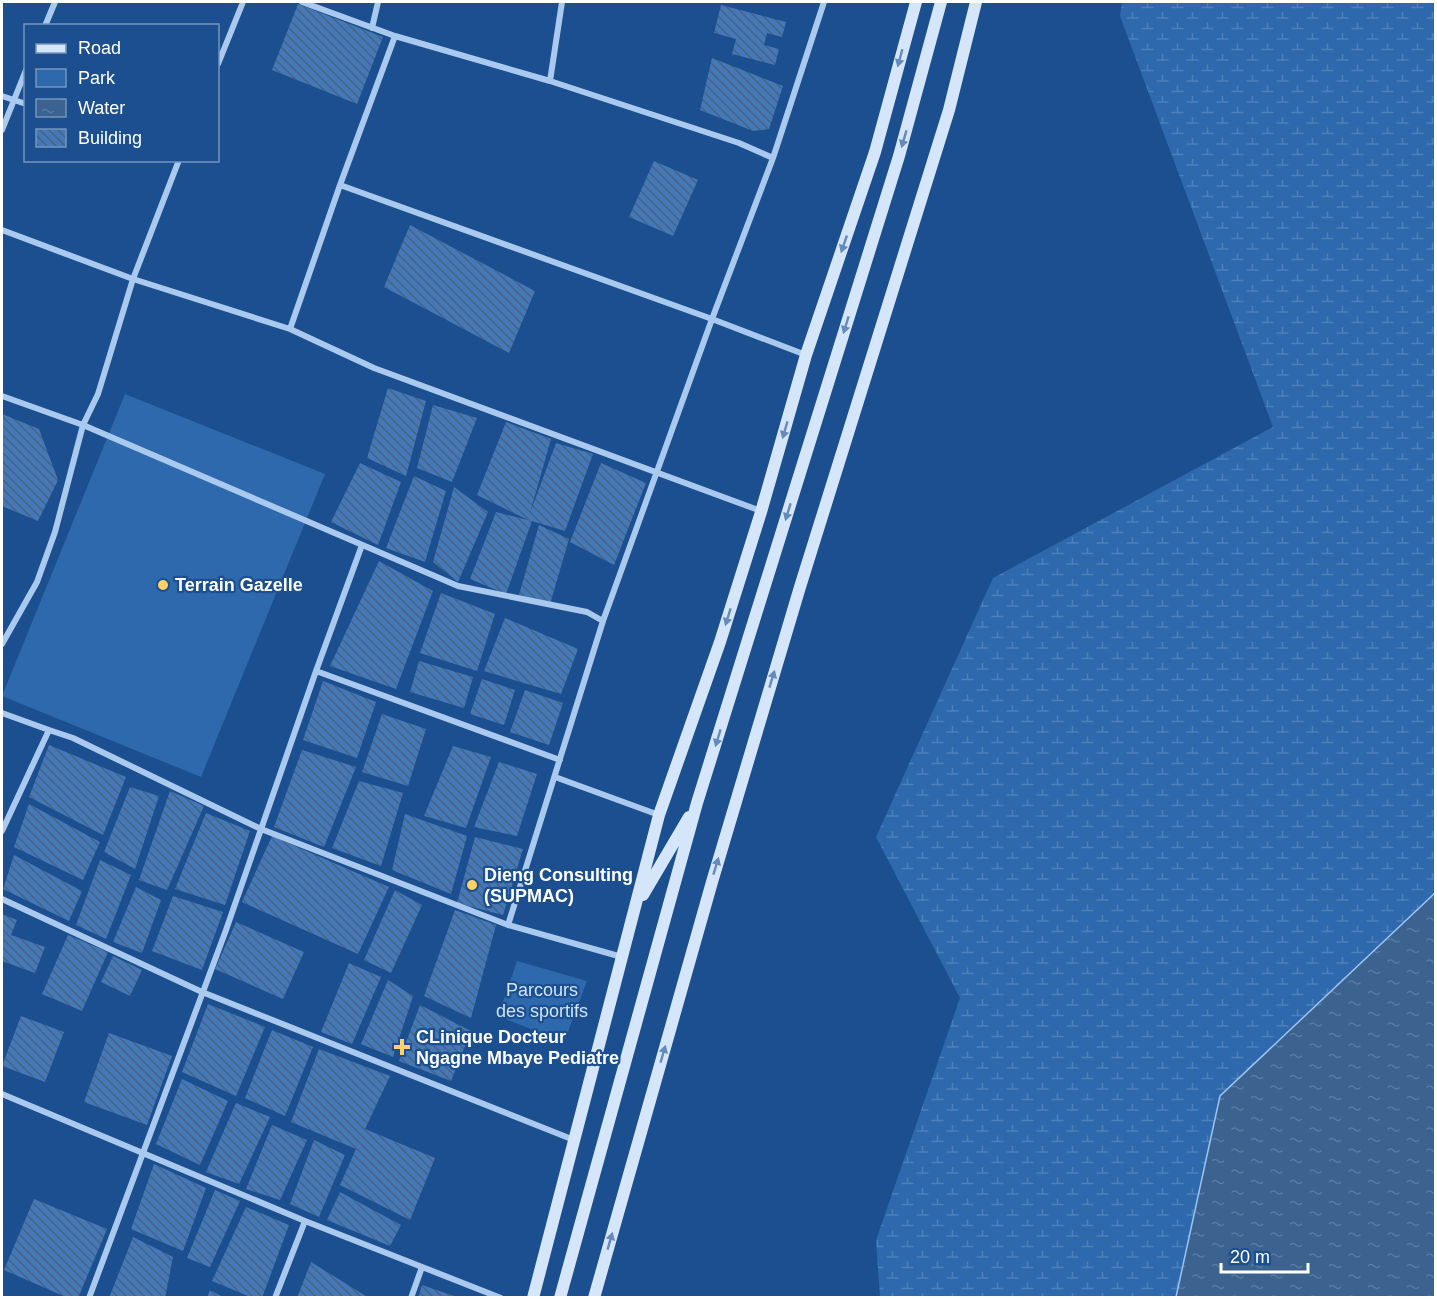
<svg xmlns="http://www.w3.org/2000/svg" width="1437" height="1299" font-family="Helvetica,sans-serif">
<defs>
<pattern id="wetland-marsh" width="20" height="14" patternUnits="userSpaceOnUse" patternTransform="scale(1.5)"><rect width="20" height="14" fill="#2e69ad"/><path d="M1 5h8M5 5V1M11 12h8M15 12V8" fill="none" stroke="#4d80b9"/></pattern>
<pattern id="water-ripples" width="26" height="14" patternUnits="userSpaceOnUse" patternTransform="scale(1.5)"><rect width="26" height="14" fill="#3c6290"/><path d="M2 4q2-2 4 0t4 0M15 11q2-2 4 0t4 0" fill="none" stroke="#597aa1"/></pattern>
<pattern id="building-back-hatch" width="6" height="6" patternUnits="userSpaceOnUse" patternTransform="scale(1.5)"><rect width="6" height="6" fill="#4478b7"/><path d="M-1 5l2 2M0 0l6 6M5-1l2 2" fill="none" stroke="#486282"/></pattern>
</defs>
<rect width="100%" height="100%" fill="#1b4f8f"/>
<!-- green -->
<path fill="#2e69ad" d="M 125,394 L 325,474 L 201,777 L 2,696 Z
M 517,961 L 587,981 L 564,1042 L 498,1016 Z"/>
<!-- wetland -->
<path fill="url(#wetland-marsh)" d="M 1122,2 L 1435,2 L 1435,893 L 1220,1096 L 1176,1297 L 880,1297 L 876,1240 L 960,998 L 876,837 L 993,578 L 1273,427 L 1120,16 Z"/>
<!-- water -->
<path fill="url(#water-ripples)" stroke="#9cc4f0" stroke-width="1.5" d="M 1435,893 L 1435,1297 L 1176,1297 L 1220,1096 Z"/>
<!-- building -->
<path fill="url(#building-back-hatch)" d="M 298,4 L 383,37 L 357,104 L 272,70 Z
M 721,5 L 786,22 L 782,37 L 767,33 L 764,45 L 779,49 L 775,65 L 732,54 L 736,39 L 714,33 Z
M 712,58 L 783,86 L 769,129 L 753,131 L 700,110 Z
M 654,161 L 698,180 L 673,236 L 629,217 Z
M 410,225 L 535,291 L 509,353 L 384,287 Z
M 388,388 L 426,401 L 406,476 L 367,458 Z
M 433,405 L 477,418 L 452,482 L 417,468 Z
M 2,414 L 39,429 L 58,480 L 38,521 L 2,506 Z
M 506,422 L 551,439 L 530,513 L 556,443 L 593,454 L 565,531 L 532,521 L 506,594 L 470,579 L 496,512 L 528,520 L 477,495 Z
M 360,463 L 401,482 L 378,545 L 331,522 Z
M 601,463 L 646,483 L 614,565 L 570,542 Z
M 414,476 L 446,491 L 425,562 L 386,548 Z
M 454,487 L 488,512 L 458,582 L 433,562 Z
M 539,525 L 569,539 L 550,604 L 519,595 Z
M 379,561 L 433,591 L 396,689 L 330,666 Z
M 441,593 L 495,614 L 477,671 L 420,653 Z
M 505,618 L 578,649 L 561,694 L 484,671 Z
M 419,661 L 473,677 L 464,708 L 410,692 Z
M 482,679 L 515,690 L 504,725 L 470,714 Z
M 323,681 L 376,702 L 357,758 L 303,740 Z
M 525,690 L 563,703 L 549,745 L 510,732 Z
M 382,714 L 426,729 L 408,786 L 362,772 Z
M 49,745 L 126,777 L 103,835 L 29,797 Z
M 453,746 L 491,757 L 466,828 L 424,816 Z
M 302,750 L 356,767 L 324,847 L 274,827 Z
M 499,762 L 537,774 L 517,836 L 474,827 Z
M 359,781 L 403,793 L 381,866 L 332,848 Z
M 130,787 L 159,796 L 135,869 L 104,852 Z
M 170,791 L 204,806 L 167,890 L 139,880 Z
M 29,804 L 100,842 L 83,880 L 14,847 Z
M 206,813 L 250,831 L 225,905 L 175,889 Z
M 405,814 L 467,836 L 451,894 L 392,870 Z
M 272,836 L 389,887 L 358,954 L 242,902 Z
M 475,837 L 523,849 L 503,915 L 457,903 Z
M 14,855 L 82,891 L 69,921 L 3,889 Z
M 100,860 L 131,875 L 106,939 L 76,925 Z
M 136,887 L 161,900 L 142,953 L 113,942 Z
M 395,890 L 422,905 L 391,973 L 364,960 Z
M 173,896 L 223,912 L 202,970 L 152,951 Z
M 455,910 L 496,925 L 471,1018 L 424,996 Z
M 2,914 L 17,920 L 11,935 L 45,947 L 35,973 L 2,961 Z
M 236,922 L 304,952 L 283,999 L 215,969 Z
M 68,935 L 108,952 L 82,1011 L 42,994 Z
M 113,956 L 142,970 L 130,996 L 101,982 Z
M 349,963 L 381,977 L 352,1044 L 321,1032 Z
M 388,980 L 413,996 L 393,1057 L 361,1044 Z
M 208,1004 L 265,1027 L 236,1096 L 182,1072 Z
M 420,1005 L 471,1031 L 451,1081 L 399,1061 Z
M 21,1016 L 64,1032 L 45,1082 L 2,1066 Z
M 272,1030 L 313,1047 L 285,1116 L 245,1098 Z
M 109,1033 L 172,1056 L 147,1125 L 84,1102 Z
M 319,1049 L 390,1076 L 365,1129 L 435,1158 L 410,1220 L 340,1185 L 356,1149 L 291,1122 Z
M 182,1079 L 228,1101 L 200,1165 L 156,1144 Z
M 236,1103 L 270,1117 L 239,1184 L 206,1172 Z
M 272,1125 L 307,1140 L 280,1200 L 246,1189 Z
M 314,1140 L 345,1155 L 319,1217 L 290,1204 Z
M 154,1164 L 206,1188 L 183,1251 L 131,1229 Z
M 215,1190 L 240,1201 L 210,1267 L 187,1258 Z
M 340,1192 L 401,1225 L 390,1246 L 327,1220 Z
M 34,1199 L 107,1229 L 78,1298 L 68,1298 L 4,1270 Z
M 246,1207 L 289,1225 L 262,1298 L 253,1298 L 212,1281 Z
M 133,1237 L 173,1257 L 165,1298 L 109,1298 Z
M 311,1262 L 369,1298 L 297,1298 Z
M 422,1285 L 457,1297 L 457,1298 L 418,1298 Z
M 210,1290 L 225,1298 L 207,1298 Z"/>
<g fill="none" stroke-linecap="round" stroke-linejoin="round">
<!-- street -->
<path stroke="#a9c9ee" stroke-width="6" d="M 302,2 L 395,36 L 550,81 L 739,143 L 773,158
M 45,26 L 55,2
M 372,28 L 378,2
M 218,64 L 243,2
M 550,81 L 562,2
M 2,96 L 26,104
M 2,130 L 26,70
M 340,185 L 712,319 L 806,355
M 2,230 L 133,279 L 290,329 L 374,368 L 761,511
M 290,329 L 340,185 L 395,36
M 2,396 L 83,425 L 458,586 L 587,612 L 603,621 L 712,319 L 773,158 L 824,2
M 2,644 L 37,582 L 55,532 L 83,425 L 98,394 L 133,279 L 179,160
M 316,671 L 560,760
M 2,713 L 49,730
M 555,777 L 659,815
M 2,831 L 49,730 L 73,738 L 261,829 L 508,925 L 622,957
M 2,899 L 202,992 L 574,1140
M 508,925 L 603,621
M 2,1094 L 305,1221 L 501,1298
M 89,1298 L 226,930 L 316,671 L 362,545
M 275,1298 L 305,1221
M 411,1298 L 422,1267"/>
<!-- secondary -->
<path stroke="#d6e6fa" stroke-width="12" d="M 643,895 L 689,817
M 533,1298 L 659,815 L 720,642 L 761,512 L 806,355 L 875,152 L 916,2
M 560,1298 L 697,803 L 899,156 L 941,2
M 594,1298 L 712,882 L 800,587 L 949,110 L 976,2"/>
</g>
<!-- one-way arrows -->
<defs><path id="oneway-solid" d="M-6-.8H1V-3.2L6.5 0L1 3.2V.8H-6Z" transform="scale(1.5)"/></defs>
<g fill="#668bba">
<use href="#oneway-solid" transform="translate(900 58) rotate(105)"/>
<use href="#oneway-solid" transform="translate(904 139) rotate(106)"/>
<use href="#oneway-solid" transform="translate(844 244) rotate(109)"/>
<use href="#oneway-solid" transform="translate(846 325) rotate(107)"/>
<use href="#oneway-solid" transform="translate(785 430) rotate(106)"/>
<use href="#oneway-solid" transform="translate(788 512) rotate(107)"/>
<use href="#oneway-solid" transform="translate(728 617) rotate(107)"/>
<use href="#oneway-solid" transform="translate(772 679) rotate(-73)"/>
<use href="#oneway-solid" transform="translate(718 738) rotate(107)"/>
<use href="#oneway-solid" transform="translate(716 866) rotate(-73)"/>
<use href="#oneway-solid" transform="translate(663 1054) rotate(-74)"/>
<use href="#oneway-solid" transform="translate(610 1241) rotate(-74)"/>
</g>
<!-- markers -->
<g fill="#ffd166" stroke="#1b4f8f" stroke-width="2">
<circle cx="163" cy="585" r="6"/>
<circle cx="472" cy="885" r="6"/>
<path d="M399 1038h6v6h6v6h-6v6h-6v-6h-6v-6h6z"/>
</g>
<g text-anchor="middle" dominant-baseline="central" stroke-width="4.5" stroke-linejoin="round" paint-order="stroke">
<!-- poi labels -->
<g font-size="18" font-weight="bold" fill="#fff" stroke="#1b4f8f" text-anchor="start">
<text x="175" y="585">Terrain Gazelle</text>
<text x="484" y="875">Dieng Consulting<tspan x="484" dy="21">(SUPMAC)</tspan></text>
<text x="416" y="1037">CLinique Docteur<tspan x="416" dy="21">Ngagne Mbaye Pediatre</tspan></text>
</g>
<!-- park labels -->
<g font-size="18" fill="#cfe3fa" stroke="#1b4f8f">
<text x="542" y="990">Parcours<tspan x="542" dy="21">des sportifs</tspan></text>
</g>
</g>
<!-- border -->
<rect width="1437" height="1299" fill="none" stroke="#ffffff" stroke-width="6"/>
<!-- legend -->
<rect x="24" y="24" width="195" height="138" fill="#1b4f8f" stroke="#7695bc" stroke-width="1.5"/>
<rect x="36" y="44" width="30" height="9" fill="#d6e6fa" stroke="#7695bc" stroke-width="1.5"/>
<text x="78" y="54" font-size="18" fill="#ffffff">Road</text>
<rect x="36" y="69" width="30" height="18" fill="#2e69ad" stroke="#7695bc" stroke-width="1.5"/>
<text x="78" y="84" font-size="18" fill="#ffffff">Park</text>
<rect x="36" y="99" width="30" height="18" fill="url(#water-ripples)" stroke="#7695bc" stroke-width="1.5"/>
<text x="78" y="114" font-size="18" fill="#ffffff">Water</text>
<rect x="36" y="129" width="30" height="18" fill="url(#building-back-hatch)" stroke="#7695bc" stroke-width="1.5"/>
<text x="78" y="144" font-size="18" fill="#ffffff">Building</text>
<!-- scale -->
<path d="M1221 1263v9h87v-9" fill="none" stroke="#ffffff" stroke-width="3"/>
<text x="1230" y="1263" font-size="18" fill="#ffffff" stroke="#1b4f8f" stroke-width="4.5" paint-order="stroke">20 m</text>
</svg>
